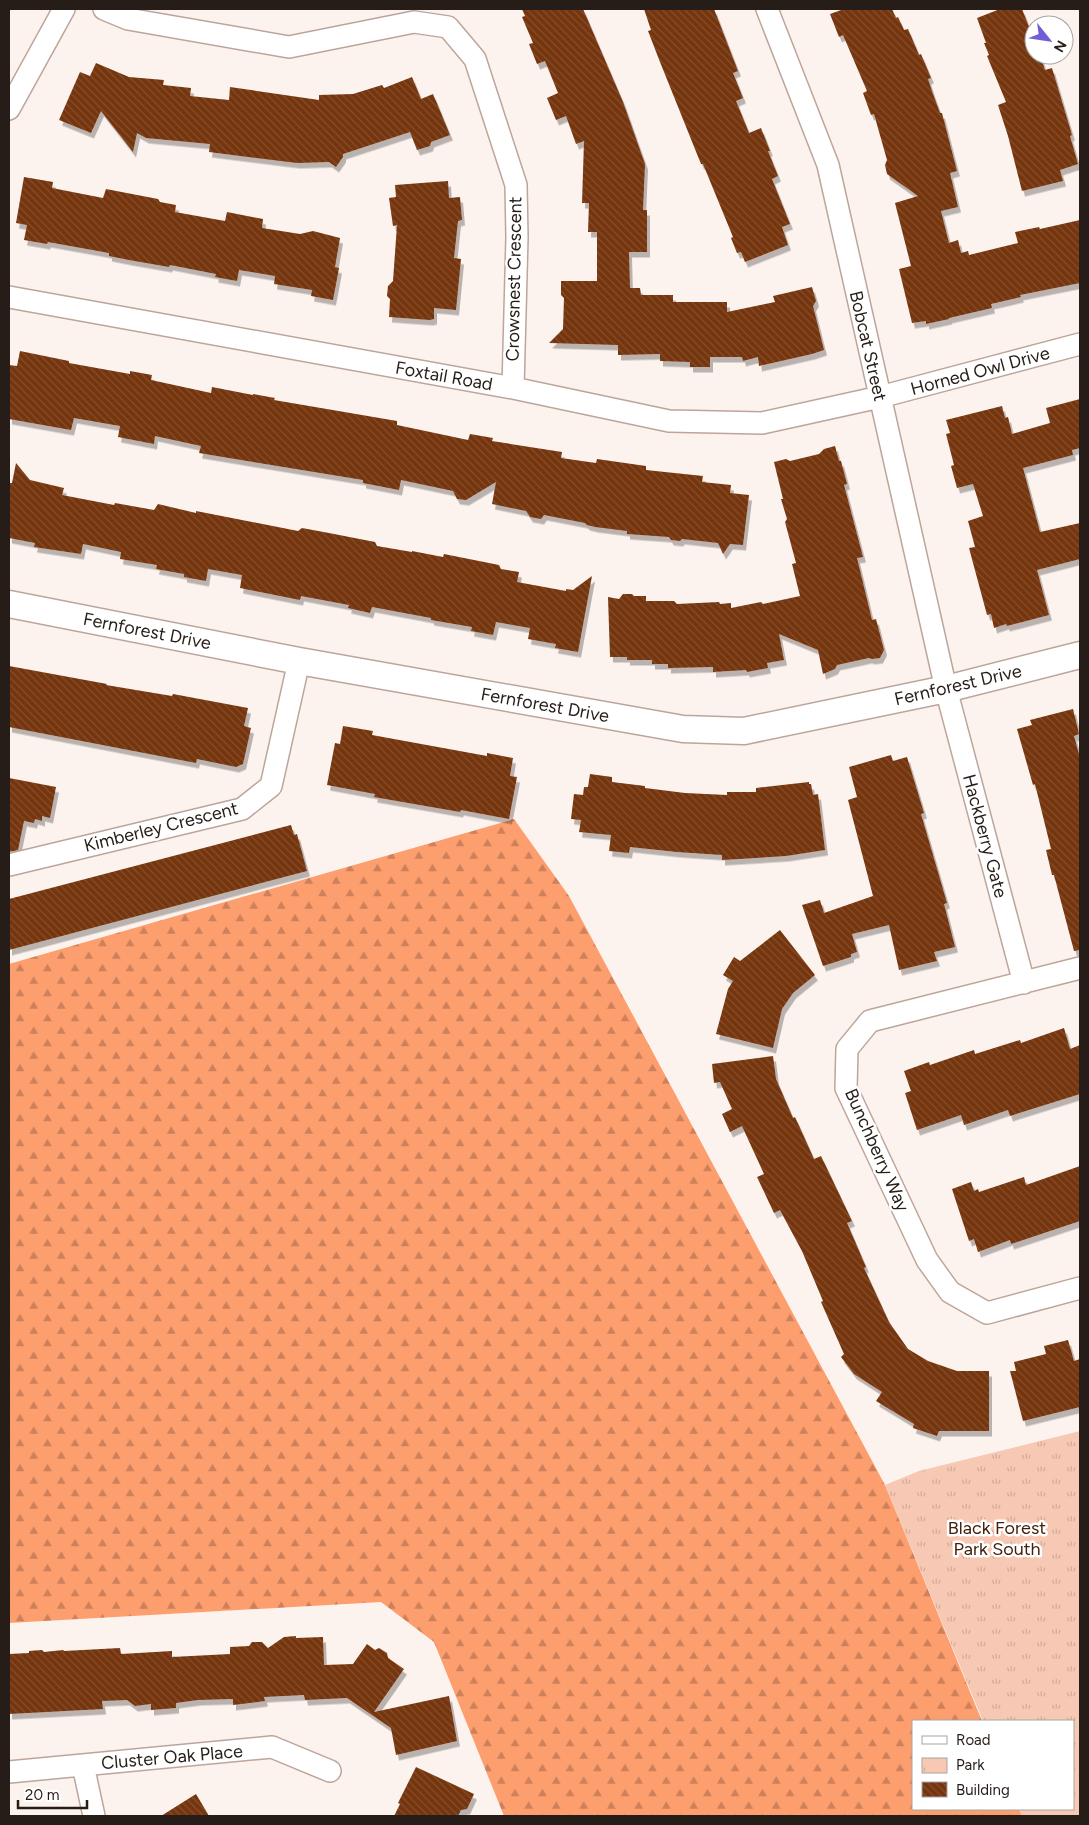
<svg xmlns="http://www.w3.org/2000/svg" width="1089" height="1825" font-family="Figtree,sans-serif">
<defs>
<pattern id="forest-firs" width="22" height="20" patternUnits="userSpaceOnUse" patternTransform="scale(1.25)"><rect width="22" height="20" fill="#fd9e6f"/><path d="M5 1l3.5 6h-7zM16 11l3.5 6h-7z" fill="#cd805a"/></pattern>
<pattern id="park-tufts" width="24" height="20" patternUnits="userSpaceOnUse" patternTransform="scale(1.25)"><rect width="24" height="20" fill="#f7c8b3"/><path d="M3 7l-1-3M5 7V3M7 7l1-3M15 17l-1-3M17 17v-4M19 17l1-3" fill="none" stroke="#d4ab99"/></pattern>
<pattern id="building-back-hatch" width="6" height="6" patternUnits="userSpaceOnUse" patternTransform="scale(1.25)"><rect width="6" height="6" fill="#75340d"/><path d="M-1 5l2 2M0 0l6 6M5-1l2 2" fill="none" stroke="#844f30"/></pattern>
<filter id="shadow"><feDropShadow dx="3" dy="5.5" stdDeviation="0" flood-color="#0004"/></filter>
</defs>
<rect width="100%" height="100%" fill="#fdf3ee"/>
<!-- forest -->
<path fill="url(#forest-firs)" d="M 514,819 L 569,896 L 885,1485 L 982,1721 L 913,1721 L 913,1809 L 1019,1809 L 1022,1816 L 504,1816 L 434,1642 L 381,1602 L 9,1623 L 9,964 Z"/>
<!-- park -->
<path fill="url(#park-tufts)" d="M 1080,1431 L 1080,1816 L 1022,1816 L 1019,1809 L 1073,1809 L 1073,1721 L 983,1721 L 885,1485 L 919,1471 Z"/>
<!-- building -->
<path fill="url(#building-back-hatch)" filter="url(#shadow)" d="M 522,9 L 583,9 L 623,102 L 645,164 L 643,210 L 647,210 L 647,252 L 629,252 L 630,288 L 640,288 L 641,295 L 673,295 L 673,302 L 727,302 L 727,312 L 775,302 L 773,296 L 812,287 L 816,301 L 813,306 L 824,350 L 812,354 L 759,366 L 758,357 L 743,361 L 742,357 L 710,357 L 710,367 L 690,367 L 690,362 L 660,361 L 660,354 L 618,355 L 618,345 L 549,343 L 563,329 L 564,298 L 561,295 L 561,281 L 597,281 L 597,232 L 588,232 L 589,203 L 582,203 L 584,141 L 576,144 L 566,116 L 556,120 L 547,98 L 558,93 L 545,61 L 537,64 L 529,44 L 533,43 L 522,17 L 525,16 Z
M 644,9 L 714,9 L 738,71 L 733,73 L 743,98 L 736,101 L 749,133 L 761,128 L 770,151 L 768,151 L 778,176 L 772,179 L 790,224 L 782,227 L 788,245 L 745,262 L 741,252 L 737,253 L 731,238 L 733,237 L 703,164 L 701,164 L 660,62 L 648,31 L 651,30 Z
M 844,9 L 892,9 L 896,18 L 898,17 L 904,30 L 908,29 L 919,55 L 921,54 L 931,78 L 928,79 L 933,94 L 940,113 L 942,113 L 957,171 L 950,173 L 958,207 L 941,211 L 949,243 L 958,240 L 961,253 L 968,251 L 969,255 L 1018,243 L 1015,232 L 1039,227 L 1040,229 L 1080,220 L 1080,283 L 1020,295 L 1021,297 L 991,304 L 992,308 L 949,318 L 949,319 L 926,324 L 926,321 L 912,323 L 899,269 L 911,266 L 895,203 L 918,196 L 887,174 L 885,165 L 887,160 L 874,114 L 871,115 L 863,93 L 867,91 L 843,35 L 839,37 L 830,14 Z
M 1000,9 L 1022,9 L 1034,40 L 1034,55 L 1040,55 L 1045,70 L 1052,68 L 1072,135 L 1070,136 L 1078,164 L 1060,170 L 1063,181 L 1022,191 L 1008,136 L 998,105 L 1006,102 L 987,56 L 989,55 L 984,43 L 986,43 L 977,18 Z
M 96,63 L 129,77 L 164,80 L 163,85 L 191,88 L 190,96 L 229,100 L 230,87 L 319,100 L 319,95 L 353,94 L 382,85 L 384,88 L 412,77 L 421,99 L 433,94 L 450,135 L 431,142 L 430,146 L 417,150 L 410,132 L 343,154 L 343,157 L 336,167 L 329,162 L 297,163 L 209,152 L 210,144 L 146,138 L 137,133 L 133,152 L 101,111 L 91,133 L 59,120 L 80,72 L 90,76 Z
M 24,177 L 53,182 L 52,188 L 103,198 L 106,189 L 158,199 L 160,202 L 176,205 L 175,212 L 225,221 L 227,212 L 263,219 L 262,228 L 300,234 L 313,231 L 340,238 L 335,267 L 339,268 L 333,300 L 311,296 L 312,290 L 274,284 L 275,276 L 239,270 L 237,281 L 215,277 L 216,274 L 170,265 L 169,267 L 129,260 L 109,256 L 109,253 L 48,242 L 47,244 L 24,240 L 27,225 L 16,223 Z
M 448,181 L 449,198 L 460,197 L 462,220 L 458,221 L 454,258 L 461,259 L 456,310 L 434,308 L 434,319 L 430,320 L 389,317 L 390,299 L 387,296 L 388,286 L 393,281 L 397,225 L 393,226 L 389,198 L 396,197 L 395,185 Z
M 20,351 L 69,361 L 69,363 L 130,374 L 130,371 L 152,375 L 151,380 L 211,393 L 212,387 L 253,395 L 253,394 L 275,398 L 274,400 L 397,421 L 397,425 L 468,440 L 470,434 L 493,438 L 492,441 L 562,452 L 561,458 L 596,463 L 597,459 L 646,466 L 646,470 L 703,476 L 702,482 L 731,485 L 730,493 L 749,495 L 743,545 L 730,544 L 723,554 L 718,543 L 682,539 L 680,541 L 671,540 L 669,537 L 627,534 L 627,531 L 595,527 L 587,525 L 585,523 L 544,515 L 541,519 L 530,517 L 526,511 L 492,504 L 496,482 L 466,500 L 457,499 L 453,491 L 401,480 L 399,490 L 363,483 L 363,480 L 199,453 L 201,446 L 155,436 L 154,444 L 118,437 L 120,426 L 74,418 L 71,430 L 9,419 L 9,365 L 17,366 Z
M 1080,399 L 1080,448 L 1072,450 L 1073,455 L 1023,468 L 1040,532 L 1080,523 L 1080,559 L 1037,570 L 1049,615 L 1007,626 L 1006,624 L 994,628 L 991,614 L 987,615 L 969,548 L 975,547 L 968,521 L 983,516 L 973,484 L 957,488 L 951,466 L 954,465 L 946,434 L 950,433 L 946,420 L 1002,406 L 1005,418 L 1008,417 L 1012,434 L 1050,423 L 1046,408 Z
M 835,446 L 839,461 L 841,461 L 847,484 L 844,485 L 863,557 L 857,558 L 872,620 L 876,619 L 884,650 L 880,658 L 872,659 L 869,658 L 837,665 L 835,669 L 823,674 L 818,650 L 779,634 L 784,660 L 767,663 L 768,668 L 747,672 L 746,670 L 713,672 L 713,667 L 668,668 L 668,664 L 652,664 L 652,660 L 627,660 L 627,657 L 610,657 L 608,597 L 619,599 L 623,594 L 632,594 L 634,596 L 646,596 L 646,601 L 674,601 L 677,604 L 719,602 L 720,604 L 731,603 L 731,608 L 761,602 L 763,604 L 800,596 L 792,564 L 796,563 L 785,522 L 787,519 L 781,499 L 783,499 L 774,462 L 786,459 L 790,461 L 819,454 L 824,449 Z
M 16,463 L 30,480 L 64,488 L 62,495 L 114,505 L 115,503 L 154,510 L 158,504 L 196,513 L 196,511 L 298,531 L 302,528 L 329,533 L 375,542 L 377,546 L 412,552 L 412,551 L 443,557 L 444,554 L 499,565 L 501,569 L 519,572 L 517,582 L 566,591 L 566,589 L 573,590 L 592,576 L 578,652 L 555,648 L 556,644 L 528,639 L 530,628 L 496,622 L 493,635 L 471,631 L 472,627 L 431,620 L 431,618 L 372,607 L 370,613 L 348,608 L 349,605 L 301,596 L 300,600 L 240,588 L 242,575 L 208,569 L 206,581 L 184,577 L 184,574 L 156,569 L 157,565 L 120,559 L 121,552 L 83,544 L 81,554 L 34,547 L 35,543 L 9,538 L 9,483 L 12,483 Z
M 9,666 L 107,684 L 106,685 L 172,696 L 173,694 L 248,708 L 244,726 L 251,728 L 243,764 L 236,767 L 197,759 L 196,763 L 9,727 Z
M 1073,709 L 1079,734 L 1074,736 L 1080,758 L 1080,950 L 1074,951 L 1054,875 L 1052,875 L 1046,850 L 1051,849 L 1035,784 L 1033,785 L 1017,729 L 1032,725 L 1030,720 Z
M 343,726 L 373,731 L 372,735 L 487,756 L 487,753 L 513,758 L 510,776 L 517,777 L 509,819 L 461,810 L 460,812 L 374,797 L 375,794 L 327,785 L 335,743 L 340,744 Z
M 891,755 L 893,761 L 907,757 L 924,813 L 921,814 L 947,903 L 944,904 L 955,947 L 934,952 L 937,961 L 899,970 L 889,925 L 852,934 L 857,952 L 851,954 L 851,957 L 823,966 L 802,905 L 820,900 L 824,913 L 873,896 L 848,800 L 857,797 L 849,767 Z
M 590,774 L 612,777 L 612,782 L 645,786 L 645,788 L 685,793 L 727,795 L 727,792 L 756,792 L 756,788 L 809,782 L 809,784 L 811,784 L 813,795 L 818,794 L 825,850 L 786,856 L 722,860 L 722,855 L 677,852 L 630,847 L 629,853 L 609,851 L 611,835 L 579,832 L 581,820 L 571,819 L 574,794 L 583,795 L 584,787 L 588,787 Z
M 9,778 L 56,787 L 50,818 L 42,816 L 42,821 L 35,819 L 34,823 L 24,821 L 18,850 L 9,852 Z
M 291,825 L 294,835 L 297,834 L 307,871 L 9,950 L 9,899 Z
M 780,930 L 815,975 L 793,993 L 782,1009 L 773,1048 L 716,1034 L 728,989 L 733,981 L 723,975 L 734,957 L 740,961 Z
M 1064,1028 L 1070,1049 L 1080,1045 L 1080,1094 L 1010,1116 L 1008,1110 L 964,1125 L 961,1115 L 917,1130 L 905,1093 L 911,1091 L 904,1071 L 929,1062 L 930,1065 L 974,1050 L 975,1054 L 1020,1040 L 1021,1043 Z
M 773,1056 L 776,1079 L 793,1118 L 795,1117 L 814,1159 L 821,1156 L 852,1221 L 847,1223 L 866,1267 L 864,1268 L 889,1322 L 908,1349 L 928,1361 L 957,1371 L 989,1371 L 989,1431 L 939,1431 L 937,1436 L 913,1428 L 914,1424 L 876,1401 L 882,1392 L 854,1374 L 841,1357 L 844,1354 L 821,1302 L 823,1301 L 802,1251 L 780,1210 L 774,1213 L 757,1177 L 764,1174 L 742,1126 L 730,1132 L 722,1114 L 732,1109 L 720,1082 L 714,1083 L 712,1064 Z
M 1080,1166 L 1080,1221 L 1011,1244 L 1010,1240 L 978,1252 L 974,1239 L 969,1241 L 952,1189 L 971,1182 L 974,1191 L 978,1189 L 979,1192 L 1024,1177 L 1026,1185 Z
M 1068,1340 L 1074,1361 L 1080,1359 L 1080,1407 L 1023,1421 L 1010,1371 L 1016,1371 L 1014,1362 L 1046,1354 L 1044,1346 Z
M 296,1636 L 296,1638 L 323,1637 L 324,1665 L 353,1664 L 367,1644 L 375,1650 L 379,1648 L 387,1653 L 388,1658 L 404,1669 L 374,1712 L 449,1696 L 457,1741 L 396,1755 L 391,1728 L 347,1698 L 305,1700 L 304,1695 L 264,1697 L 265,1701 L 233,1705 L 233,1699 L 198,1700 L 176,1703 L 176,1708 L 151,1710 L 151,1704 L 135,1706 L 127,1700 L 102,1701 L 103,1709 L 9,1714 L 9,1654 L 29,1653 L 29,1651 L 42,1650 L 44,1652 L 63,1650 L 64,1651 L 120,1648 L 121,1654 L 172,1651 L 172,1657 L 230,1654 L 230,1647 L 249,1646 L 252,1642 L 262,1642 L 268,1648 L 284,1637 Z
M 416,1767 L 474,1794 L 467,1809 L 461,1810 L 458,1816 L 394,1816 L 400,1804 L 398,1803 Z
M 196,1794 L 209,1816 L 161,1816 Z"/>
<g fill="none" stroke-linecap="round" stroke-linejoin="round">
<defs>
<path id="minor" d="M 104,9 L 128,19 L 289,47 L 414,22 L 448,27 L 475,59 L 516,185 L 517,237 L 513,388
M 767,9 L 828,165 L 946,689 L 1024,983
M 9,109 L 64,9
M 9,297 L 513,388 L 669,421 L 762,423 L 880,397 L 1080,344
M 9,865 L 242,809 L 271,786 L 299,661
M 1080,968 L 870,1021 L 847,1049 L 846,1088 L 927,1260 L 950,1292 L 987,1313 L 1080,1288
M 83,1765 L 94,1816
M 9,1772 L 272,1747 L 330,1771"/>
<path id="tertiary" d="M 9,604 L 299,661 L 683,729 L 744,731 L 946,689 L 1080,655"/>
</defs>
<!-- minor casing -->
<use href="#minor" stroke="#bda59a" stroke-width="24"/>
<!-- tertiary casing -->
<use href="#tertiary" stroke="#bda59a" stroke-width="29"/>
<!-- minor -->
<use href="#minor" stroke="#fff" stroke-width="21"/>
<!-- tertiary -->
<use href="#tertiary" stroke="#fff" stroke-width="26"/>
</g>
<g text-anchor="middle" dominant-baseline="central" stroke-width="5" stroke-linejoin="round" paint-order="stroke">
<!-- street labels -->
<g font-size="18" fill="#261d19" stroke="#fff">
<text transform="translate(514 279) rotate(-89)">Crowsnest Crescent</text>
<text transform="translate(868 346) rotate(77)">Bobcat Street</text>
<text transform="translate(980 371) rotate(-15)">Horned Owl Drive</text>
<text transform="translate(444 376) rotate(10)">Foxtail Road</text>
<text transform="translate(147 631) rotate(11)">Fernforest Drive</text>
<text transform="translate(958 685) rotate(-13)">Fernforest Drive</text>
<text transform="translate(545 705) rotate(10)">Fernforest Drive</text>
<text transform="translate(161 827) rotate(-14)">Kimberley Crescent</text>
<text transform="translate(985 836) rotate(75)">Hackberry Gate</text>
<text transform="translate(877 1150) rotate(66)">Bunchberry Way</text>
<text transform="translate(172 1757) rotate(-5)">Cluster Oak Place</text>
</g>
<!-- park labels -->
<g font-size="18" fill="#45200d" stroke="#fff">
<text x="997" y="1528">Black Forest<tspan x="997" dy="21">Park South</tspan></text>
</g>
</g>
<!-- border -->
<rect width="1089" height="1825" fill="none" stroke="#261d19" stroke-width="20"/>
<!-- legend -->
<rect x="912" y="1720" width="162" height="90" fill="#ffffff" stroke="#a8a5a3"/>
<rect x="922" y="1736" width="25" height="8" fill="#ffffff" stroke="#a8a5a3"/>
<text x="956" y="1745" font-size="15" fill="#261d19">Road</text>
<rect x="922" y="1758" width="25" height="15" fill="url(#park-tufts)" stroke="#a8a5a3"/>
<text x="956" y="1770" font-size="15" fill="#261d19">Park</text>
<rect x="922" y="1782" width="25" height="15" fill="url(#building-back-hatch)" stroke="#a8a5a3"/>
<text x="956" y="1795" font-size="15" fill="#261d19">Building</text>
<!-- north arrow -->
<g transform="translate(1049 40) rotate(120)"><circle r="24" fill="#ffffff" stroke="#a8a5a3"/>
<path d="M0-4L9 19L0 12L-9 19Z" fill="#6e5fd9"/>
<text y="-8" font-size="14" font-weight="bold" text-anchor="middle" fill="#261d19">N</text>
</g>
<!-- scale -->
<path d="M18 1800v8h69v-8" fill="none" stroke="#261d19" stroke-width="2.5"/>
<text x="25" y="1800" font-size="15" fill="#261d19" stroke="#ffffff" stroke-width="4" paint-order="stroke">20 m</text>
</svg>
